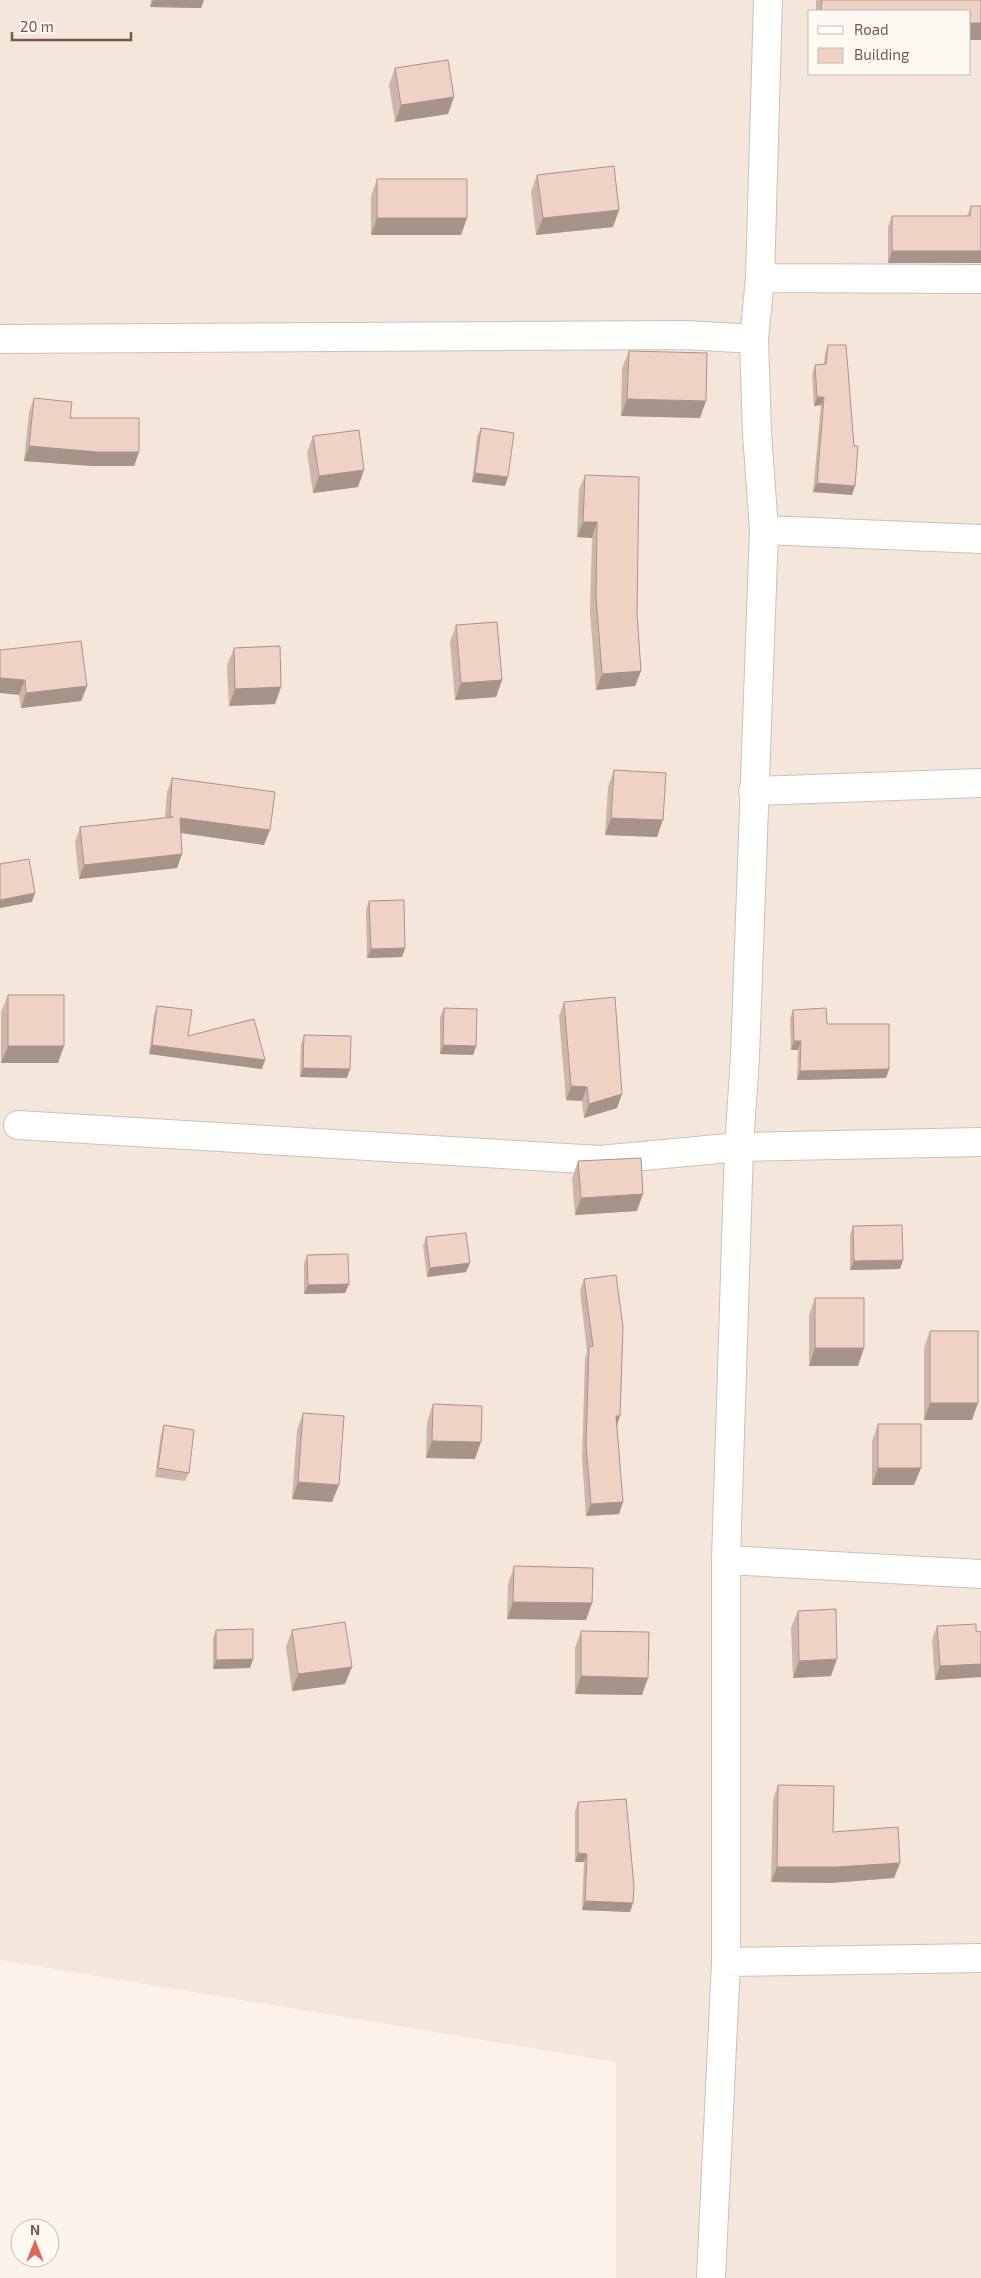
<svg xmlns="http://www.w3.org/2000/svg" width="981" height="2278" font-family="'Exo 2',sans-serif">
<rect width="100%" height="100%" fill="#fcf4ec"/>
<!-- residential -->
<path fill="#f4e6db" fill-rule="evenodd" d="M 0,0 L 981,0 L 981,2278 L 616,2278 L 616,2062 L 0,1960 ZM 810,11 L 970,11 L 970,74 L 810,74 Z"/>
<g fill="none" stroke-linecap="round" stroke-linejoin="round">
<defs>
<path id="minor" d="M 760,278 L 981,279
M 0,339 L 686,335 L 754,339
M 764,530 L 981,539
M 753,791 L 981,783
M 18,1125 L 600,1160 L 739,1147 L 981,1142
M 726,1560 L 981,1574
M 726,1962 L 981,1958
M 711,2278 L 726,1962 L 726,1560 L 739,1147 L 745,1057 L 764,530 L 757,433 L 754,339 L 760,278 L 768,0"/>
</defs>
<!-- minor casing -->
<use href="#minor" stroke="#d1beb4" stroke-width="30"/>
<!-- minor -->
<use href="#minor" stroke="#fff" stroke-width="28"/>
</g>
<!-- wall -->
<path fill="#ceb5a9" d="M 151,0 L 204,0 L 201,8 L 150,7 Z
M 816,0 L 981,0 L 970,11 L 816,11 Z
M 395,68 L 454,97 L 448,114 L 395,122 L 389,85 Z
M 537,175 L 619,210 L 613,227 L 536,235 L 531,192 Z
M 377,179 L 467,218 L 461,235 L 371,235 L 371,196 Z
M 971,206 L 981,206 L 981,263 L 888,263 L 888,227 L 892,216 L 967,216 Z
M 828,345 L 855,486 L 852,495 L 813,492 L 821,405 L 814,406 L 812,374 L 815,365 L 824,364 L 825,354 Z
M 629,351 L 700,418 L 621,416 L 622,368 Z
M 34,398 L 139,452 L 134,466 L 92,466 L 24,461 L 29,412 Z
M 481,428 L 505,486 L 472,482 L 477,437 Z
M 313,436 L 358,487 L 313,493 L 307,453 Z
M 585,475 L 637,614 L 641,671 L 635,686 L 596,690 L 590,612 L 592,538 L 577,537 L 579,490 Z
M 456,625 L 502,680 L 496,697 L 455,700 L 450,642 Z
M 234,648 L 281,687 L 275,704 L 229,706 L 227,665 Z
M 0,650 L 87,686 L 81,701 L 21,708 L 19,695 Z
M 614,770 L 657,837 L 605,835 L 608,787 Z
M 172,778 L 264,845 L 181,833 L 182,854 L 177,868 L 79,879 L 75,842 L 80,827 L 165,818 L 167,792 Z
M 369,901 L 405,948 L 402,957 L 367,958 L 366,910 Z
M 8,995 L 58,1063 L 1,1063 L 1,1012 Z
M 564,1002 L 622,1094 L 617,1108 L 584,1118 L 582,1101 L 566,1100 L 559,1016 Z
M 157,1006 L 188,1036 L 262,1069 L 149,1054 L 154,1015 Z
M 444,1008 L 476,1046 L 473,1055 L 440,1054 L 440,1017 Z
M 793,1010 L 827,1024 L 889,1069 L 886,1078 L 797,1080 L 798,1050 L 791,1050 L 790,1018 Z
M 304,1035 L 347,1078 L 300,1077 L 301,1044 Z
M 578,1161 L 637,1211 L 575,1215 L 572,1178 Z
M 853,1226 L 903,1260 L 900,1269 L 850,1270 L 850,1235 Z
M 426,1237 L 466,1272 L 427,1277 L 423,1246 Z
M 307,1255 L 349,1284 L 345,1293 L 304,1294 L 304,1263 Z
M 584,1279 L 617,1425 L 619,1514 L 586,1516 L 582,1458 L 585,1359 L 587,1351 L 580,1291 Z
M 815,1298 L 858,1366 L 809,1366 L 809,1315 Z
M 930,1331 L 972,1420 L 924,1420 L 924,1348 Z
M 433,1404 L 475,1459 L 426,1458 L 427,1422 Z
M 303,1413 L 332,1502 L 292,1499 L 297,1430 Z
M 878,1424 L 914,1485 L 872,1485 L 872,1441 Z
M 164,1425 L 189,1473 L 185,1481 L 155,1477 L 161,1434 Z
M 514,1566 L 592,1603 L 586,1620 L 507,1619 L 508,1584 Z
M 798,1611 L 831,1676 L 793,1678 L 791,1628 Z
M 937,1626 L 981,1632 L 981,1677 L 935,1680 L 932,1640 Z
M 216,1630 L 253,1659 L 250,1668 L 213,1669 L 213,1639 Z
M 292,1630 L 345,1684 L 292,1691 L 286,1647 Z
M 581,1631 L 642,1695 L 575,1694 L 575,1648 Z
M 778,1785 L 833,1832 L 900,1863 L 894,1878 L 830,1883 L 771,1882 L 773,1800 Z
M 578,1802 L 633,1903 L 630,1912 L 582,1910 L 584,1862 L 575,1862 L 575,1811 Z"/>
<!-- shaded-wall -->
<path fill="#a8938a" d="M 153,0 L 204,0 L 201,8 L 150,7 Z
M 970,23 L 981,23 L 981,40 L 970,40 Z
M 454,97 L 448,114 L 395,122 L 401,105 Z
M 619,210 L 613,227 L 536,235 L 543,218 Z
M 377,218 L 467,218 L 461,235 L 371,235 Z
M 892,251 L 981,251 L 981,263 L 888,263 Z
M 817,397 L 824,397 L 821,405 L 814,406 Z
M 627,399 L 706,401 L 700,418 L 621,416 Z
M 29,446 L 139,452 L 134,466 L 92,466 L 24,461 Z
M 364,470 L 358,487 L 313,493 L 319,476 Z
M 475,473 L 508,477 L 505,486 L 472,482 Z
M 817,483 L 855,486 L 852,495 L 813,492 Z
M 583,522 L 597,522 L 592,538 L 577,537 Z
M 641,671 L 635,686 L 596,690 L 602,674 Z
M 0,678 L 25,680 L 19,695 L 0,693 Z
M 502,680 L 496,697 L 455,700 L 461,683 Z
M 87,686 L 81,701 L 21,708 L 26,693 Z
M 281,687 L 275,704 L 229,706 L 235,689 Z
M 180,818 L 270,830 L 264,845 L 174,832 Z
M 611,818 L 663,820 L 657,837 L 605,835 Z
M 182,854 L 177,868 L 79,879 L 84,865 Z
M 35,893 L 32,902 L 0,908 L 0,900 Z
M 405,948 L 402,957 L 367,958 L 371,949 Z
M 794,1041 L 801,1041 L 798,1050 L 791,1050 Z
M 152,1045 L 265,1060 L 262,1069 L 149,1054 Z
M 443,1045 L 476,1046 L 473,1055 L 440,1054 Z
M 8,1046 L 64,1046 L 58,1063 L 1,1063 Z
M 303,1068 L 350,1069 L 347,1078 L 300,1077 Z
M 889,1069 L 886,1078 L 797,1080 L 800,1071 Z
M 571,1086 L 587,1087 L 582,1101 L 566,1100 Z
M 622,1094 L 617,1108 L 584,1118 L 589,1104 Z
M 643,1194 L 637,1211 L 575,1215 L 581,1198 Z
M 903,1260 L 900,1269 L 850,1270 L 854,1261 Z
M 470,1263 L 466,1272 L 427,1277 L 430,1268 Z
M 349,1284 L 345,1293 L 304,1294 L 308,1285 Z
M 815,1348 L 864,1348 L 858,1366 L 809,1366 Z
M 930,1403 L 978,1403 L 972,1420 L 924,1420 Z
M 616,1416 L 620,1416 L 616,1429 Z
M 432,1441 L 481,1442 L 475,1459 L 426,1458 Z
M 878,1468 L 921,1468 L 914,1485 L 872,1485 Z
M 298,1482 L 339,1485 L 332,1502 L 292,1499 Z
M 623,1502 L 619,1514 L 586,1516 L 591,1504 Z
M 513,1602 L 592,1603 L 586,1620 L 507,1619 Z
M 253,1659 L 250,1668 L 213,1669 L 216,1660 Z
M 837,1659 L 831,1676 L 793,1678 L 799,1661 Z
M 981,1664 L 981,1677 L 935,1680 L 940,1666 Z
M 352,1667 L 345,1684 L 292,1691 L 298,1674 Z
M 581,1676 L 648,1678 L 642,1695 L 575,1694 Z
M 578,1853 L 587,1854 L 584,1862 L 575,1862 Z
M 900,1863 L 894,1878 L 830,1883 L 771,1882 L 777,1867 Z
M 585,1901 L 633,1903 L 630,1912 L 582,1910 Z"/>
<!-- building -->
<path fill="#f0d2c5" stroke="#a8938a" d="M 822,0 L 981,0 L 981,23 L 970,23 L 970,11 L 821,11 Z
M 448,60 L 454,97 L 401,105 L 395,68 Z
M 614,166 L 619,210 L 543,218 L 537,175 Z
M 377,179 L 467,179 L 467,218 L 377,218 Z
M 971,206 L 981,206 L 981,251 L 892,251 L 892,216 L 970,216 Z
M 828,345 L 846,345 L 854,446 L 858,446 L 855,486 L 817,483 L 824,397 L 817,397 L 815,365 L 826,364 Z
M 629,351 L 707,353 L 706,401 L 627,399 Z
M 34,398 L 72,402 L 70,418 L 139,418 L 139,452 L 97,452 L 29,446 Z
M 481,428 L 514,433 L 508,477 L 475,473 Z
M 359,430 L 364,470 L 319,476 L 313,436 Z
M 585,475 L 639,477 L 637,614 L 641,671 L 602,674 L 596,596 L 597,522 L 583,522 Z
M 497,622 L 502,680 L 461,683 L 456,625 Z
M 81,641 L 87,686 L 26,693 L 25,680 L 0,678 L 0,650 Z
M 280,646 L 281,687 L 235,689 L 234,648 Z
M 614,770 L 666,773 L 663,820 L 611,818 Z
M 172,778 L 275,792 L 270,830 L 180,818 L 182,854 L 84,865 L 80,827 L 173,817 L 170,816 Z
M 29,859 L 35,893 L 0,900 L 0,864 Z
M 404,900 L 405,948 L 371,949 L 369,901 Z
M 8,995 L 64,995 L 64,1046 L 8,1046 Z
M 615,997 L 622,1094 L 589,1104 L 587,1087 L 571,1086 L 564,1002 Z
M 157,1006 L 192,1010 L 188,1036 L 254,1019 L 265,1060 L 152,1045 Z
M 444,1008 L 477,1009 L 476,1046 L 443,1045 Z
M 826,1008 L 827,1024 L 889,1024 L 889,1069 L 800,1071 L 801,1041 L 794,1041 L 793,1010 Z
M 304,1035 L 351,1036 L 350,1069 L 303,1068 Z
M 641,1158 L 643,1194 L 581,1198 L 578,1161 Z
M 902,1225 L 903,1260 L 854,1261 L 853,1226 Z
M 466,1233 L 470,1263 L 430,1268 L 426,1237 Z
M 348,1254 L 349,1284 L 308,1285 L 307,1255 Z
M 616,1275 L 623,1327 L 620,1416 L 616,1416 L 623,1502 L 591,1504 L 586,1445 L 589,1347 L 593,1346 L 584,1279 Z
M 815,1298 L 864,1298 L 864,1348 L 815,1348 Z
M 930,1331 L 978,1331 L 978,1403 L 930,1403 Z
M 433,1404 L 482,1406 L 481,1442 L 432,1441 Z
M 303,1413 L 344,1416 L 339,1485 L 298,1482 Z
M 878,1424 L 921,1424 L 921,1468 L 878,1468 Z
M 164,1425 L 194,1430 L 189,1473 L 158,1468 Z
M 514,1566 L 593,1568 L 592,1603 L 513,1602 Z
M 836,1609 L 837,1659 L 799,1661 L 798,1611 Z
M 345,1622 L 352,1667 L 298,1674 L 292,1630 Z
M 976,1624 L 976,1631 L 981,1632 L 981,1664 L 940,1666 L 937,1626 Z
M 253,1629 L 253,1659 L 216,1660 L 216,1630 Z
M 581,1631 L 649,1632 L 648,1678 L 581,1676 Z
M 778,1785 L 834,1786 L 833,1832 L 898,1827 L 900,1863 L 836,1867 L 777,1867 Z
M 626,1799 L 634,1886 L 633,1903 L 585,1901 L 587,1854 L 578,1853 L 578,1802 Z"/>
<!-- legend -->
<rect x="808" y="10" width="162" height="65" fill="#fef9f3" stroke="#c8b9b1"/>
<rect x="818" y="26" width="25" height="8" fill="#ffffff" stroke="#c8b9b1"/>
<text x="854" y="35" font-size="15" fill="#77594f">Road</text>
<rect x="818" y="48" width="25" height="15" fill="#f0d2c5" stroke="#c8b9b1"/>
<text x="854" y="60" font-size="15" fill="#77594f">Building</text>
<!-- north arrow -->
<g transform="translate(35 2243)"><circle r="24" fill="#fef9f3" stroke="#c8b9b1"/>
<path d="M0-4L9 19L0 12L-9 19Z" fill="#df6958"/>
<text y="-8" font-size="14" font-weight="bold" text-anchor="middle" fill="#77594f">N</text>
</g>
<!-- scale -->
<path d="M12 32v8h119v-8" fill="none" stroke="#77594f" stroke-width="2.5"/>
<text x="20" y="32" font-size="15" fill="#77594f" stroke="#fef9f3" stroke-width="4" paint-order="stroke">20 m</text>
</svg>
